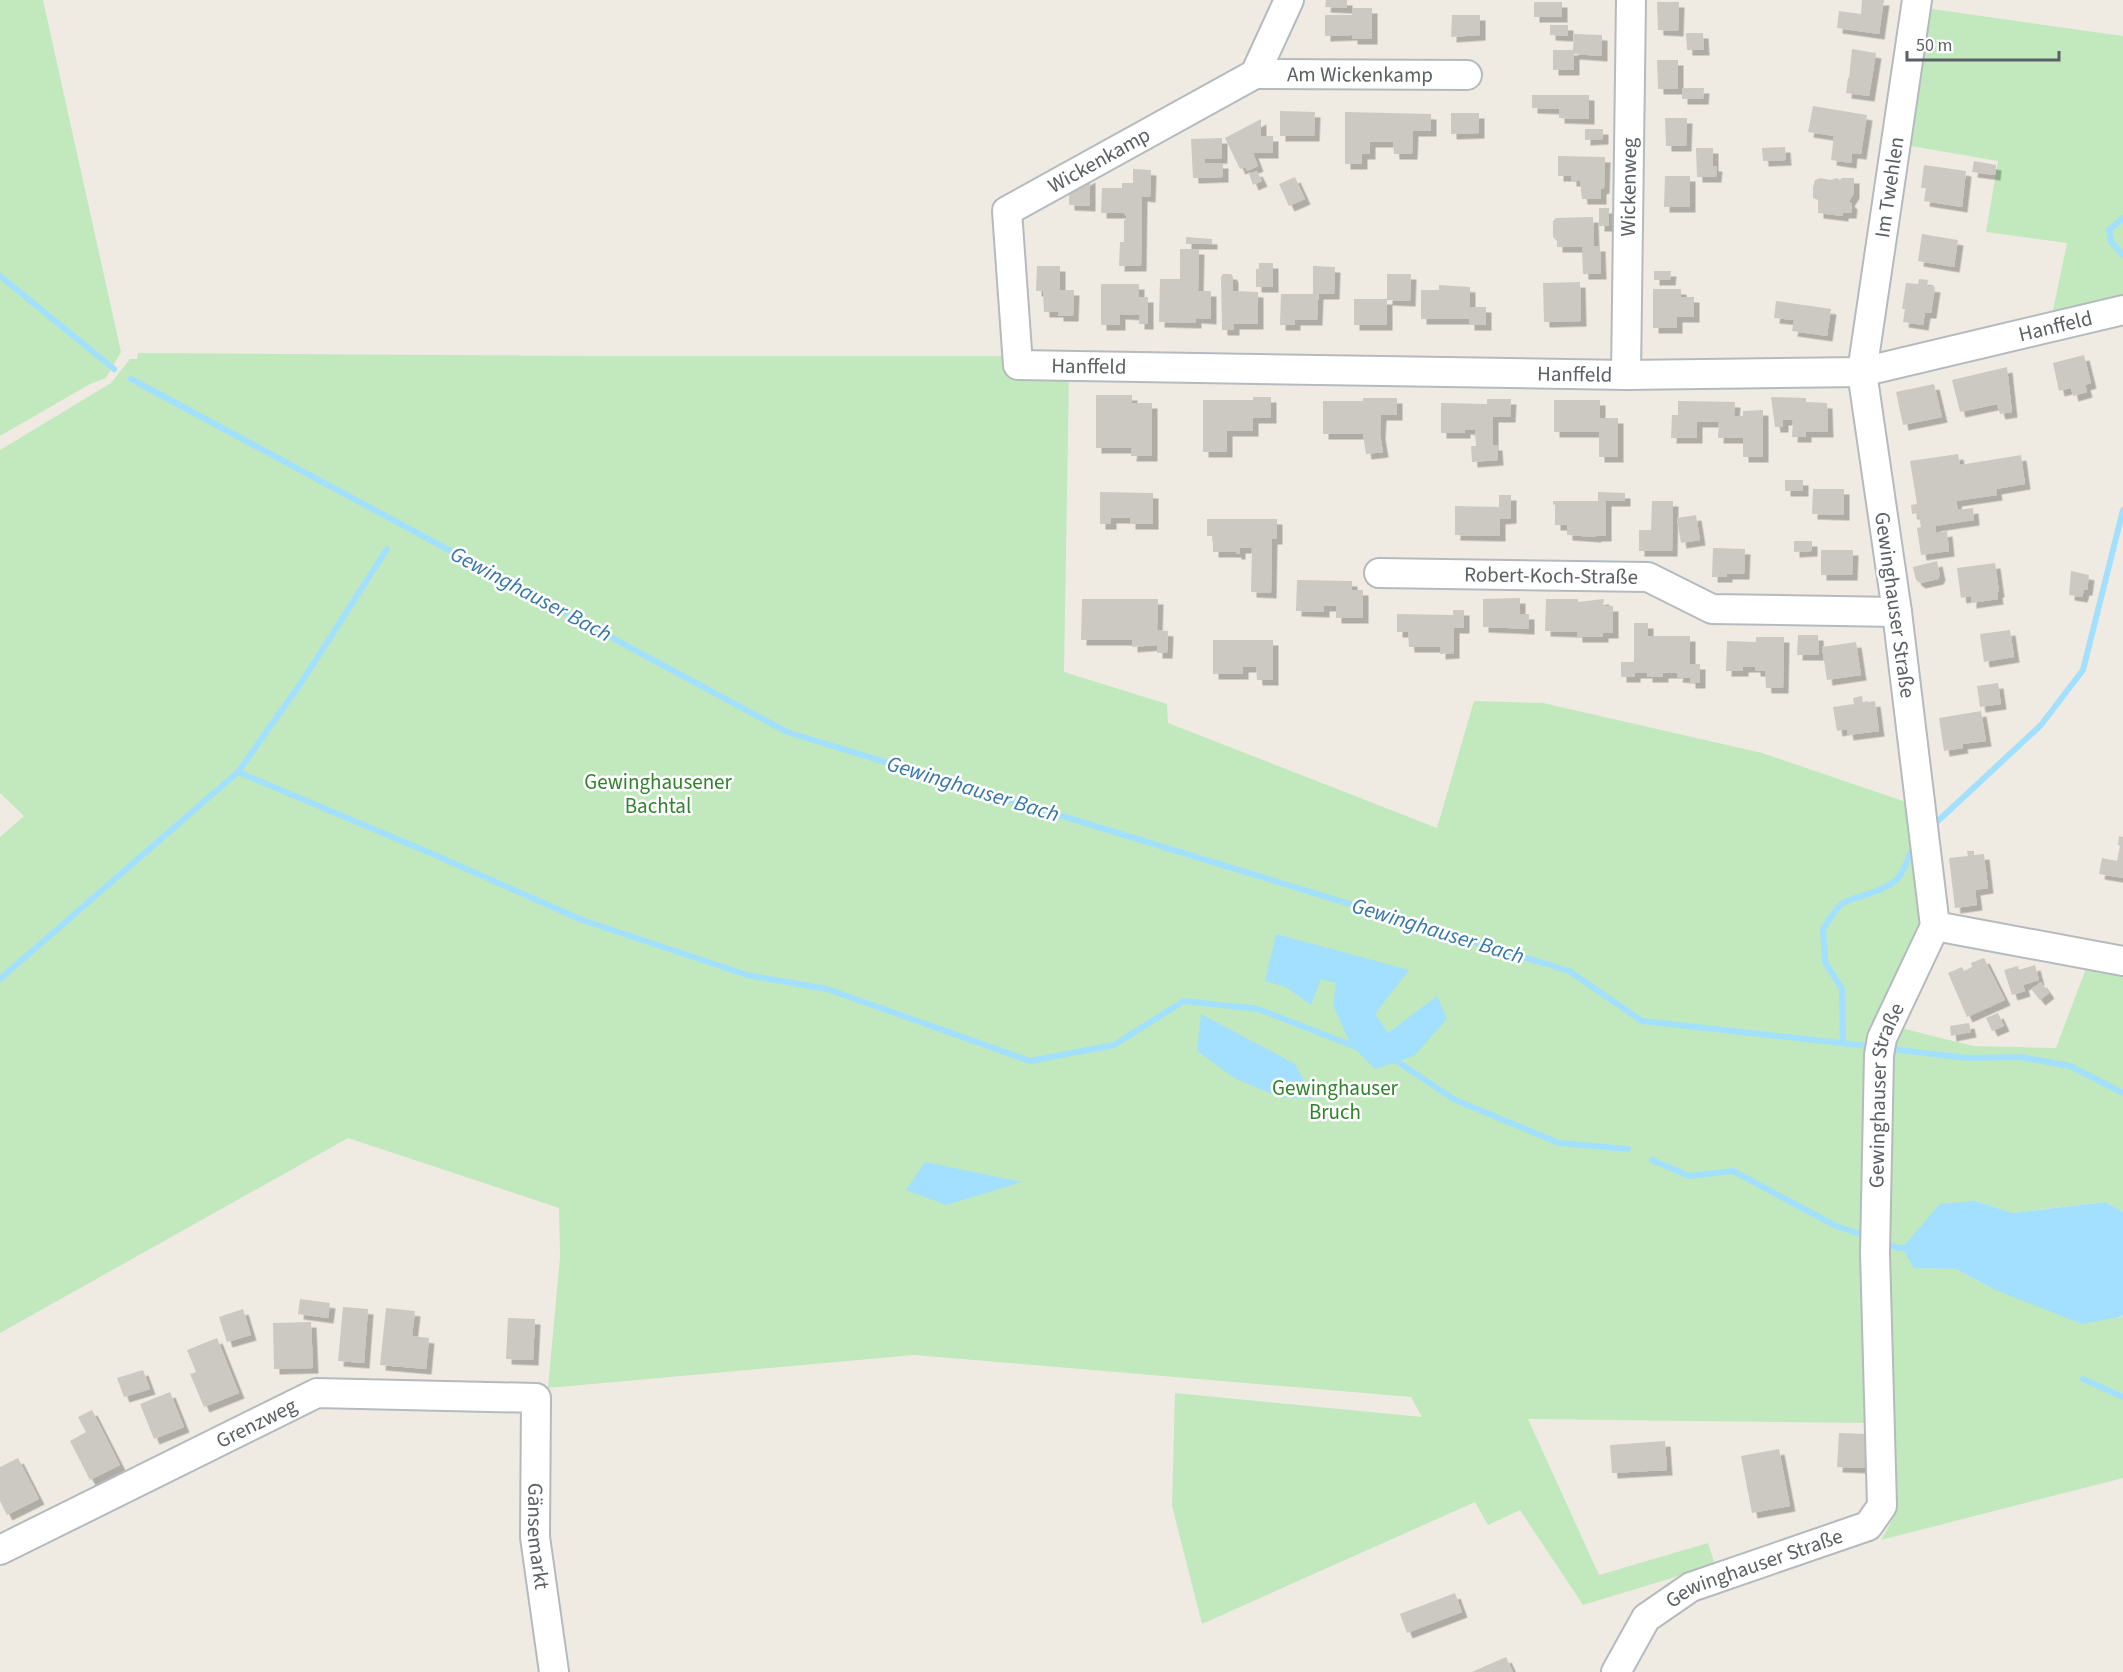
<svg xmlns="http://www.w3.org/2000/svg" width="2123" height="1672" font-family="'Source Sans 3',sans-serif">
<defs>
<filter id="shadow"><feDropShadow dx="5.5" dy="5.5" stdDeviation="0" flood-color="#0004"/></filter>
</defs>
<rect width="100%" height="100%" fill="#efebe3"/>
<!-- green -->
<path fill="#c1e9bd" d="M 0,0 L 43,0 L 121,352 L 106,378 L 90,384 L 0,436 Z
M 1925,8 L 2123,36 L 2123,298 L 2052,315 L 2067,243 L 1986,232 L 1998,161 L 1905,145 Z
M 138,353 L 586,356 L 1002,356 L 1004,371 L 1069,375 L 1064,672 L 1167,704 L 1168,723 L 1437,828 L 1474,701 L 1543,703 L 1762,753 L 1906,802 L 1923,917 L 1878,1014 L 1868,1423 L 1528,1419 L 1599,1575 L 1708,1543 L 1715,1565 L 1583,1605 L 1520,1510 L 1488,1525 L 1475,1502 L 1202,1624 L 1172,1506 L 1175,1393 L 1422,1417 L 1411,1397 L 914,1355 L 548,1388 L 560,1257 L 559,1208 L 348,1138 L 0,1333 L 0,837 L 24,816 L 0,793 L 0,450 L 111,383 L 130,359 L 137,359 Z
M 2088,963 L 2123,970 L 2123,1212 L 2105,1202 L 2013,1213 L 1975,1201 L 1914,1268 L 1956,1269 L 1993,1289 L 2120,1318 L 2123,1315 L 2123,1478 L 1881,1540 L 1894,1517 L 1893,1401 L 1888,1272 L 1890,1074 L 1897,1027 L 1973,1046 L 2056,1048 Z"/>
<!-- water -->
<path fill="#a3dfff" d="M 1276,934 L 1409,970 L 1375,1014 L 1388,1033 L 1437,996 L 1447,1019 L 1414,1056 L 1375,1069 L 1351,1045 L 1333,1005 L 1336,983 L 1321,979 L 1311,1005 L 1286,987 L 1265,981 Z
M 1201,1014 L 1295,1064 L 1314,1099 L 1279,1097 L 1236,1079 L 1197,1051 Z
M 925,1162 L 1022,1182 L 946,1205 L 906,1190 Z
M 1975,1201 L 2013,1213 L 2105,1202 L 2123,1212 L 2123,1315 L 2120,1317 L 2082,1324 L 1993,1289 L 1956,1269 L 1914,1268 L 1902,1248 L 1940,1204 Z"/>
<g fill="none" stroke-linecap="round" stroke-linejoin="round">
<!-- stream -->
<path stroke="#a3dfff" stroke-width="6" d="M 2123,218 L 2109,230 L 2111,242 L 2123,255
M 0,276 L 114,369
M 131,379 L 787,732 L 1569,971 L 1642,1021 L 1868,1046
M 238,772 L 435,855 L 582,920 L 747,975 L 827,989 L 1030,1061 L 1114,1045 L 1184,1001 L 1258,1009 L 1356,1047
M 1939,820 L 2041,725 L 2083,670 L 2123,510
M 0,979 L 238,772 L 301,683 L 387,549
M 1843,1043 L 1842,989 L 1825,962 L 1823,929 C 1829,921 1835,908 1843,903 C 1860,895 1880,893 1895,881 C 1905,873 1906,859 1913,849
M 1891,1049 L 1967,1058 L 2020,1057 L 2070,1066 L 2123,1093
M 1391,1059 L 1398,1062 L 1455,1100 L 1559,1143 L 1628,1149
M 1652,1160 L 1689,1176 L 1733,1171 L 1836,1226 L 1866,1236
M 1884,1243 L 1898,1248 L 1909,1248
M 2083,1379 L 2123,1397"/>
</g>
<!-- building -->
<path fill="#ccc8c2" filter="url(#shadow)" d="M 1326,0 L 1347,0 L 1347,8 L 1325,7 Z
M 1862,0 L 1884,0 L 1879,34 L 1837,28 L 1839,11 L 1861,14 Z
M 1534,2 L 1562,2 L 1562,17 L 1534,17 Z
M 1657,2 L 1679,2 L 1678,31 L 1658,30 Z
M 1352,8 L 1372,8 L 1372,39 L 1352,39 L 1352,35 L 1325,36 L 1325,15 L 1352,15 Z
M 1452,15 L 1480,15 L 1480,35 L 1451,37 Z
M 1550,25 L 1568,25 L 1568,36 L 1550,35 Z
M 1686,33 L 1703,33 L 1704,50 L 1687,50 Z
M 1574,34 L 1602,35 L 1602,56 L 1574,54 L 1574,70 L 1553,70 L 1553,50 L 1573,50 Z
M 1852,49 L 1876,53 L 1869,96 L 1846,93 L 1848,78 L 1849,78 Z
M 1657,60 L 1678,60 L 1678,89 L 1658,89 Z
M 1682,88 L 1704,88 L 1703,99 L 1682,99 Z
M 1532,95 L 1589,95 L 1589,119 L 1559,118 L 1559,109 L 1532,108 Z
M 1813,106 L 1867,115 L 1861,154 L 1852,153 L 1851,163 L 1831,160 L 1834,136 L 1808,132 Z
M 1280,111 L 1315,112 L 1314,136 L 1280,136 Z
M 1345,112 L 1431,114 L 1431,131 L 1413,131 L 1412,154 L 1394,154 L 1393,142 L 1370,142 L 1370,154 L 1362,154 L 1362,164 L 1345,164 Z
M 1451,113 L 1479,113 L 1479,133 L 1451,134 Z
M 1665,118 L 1687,118 L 1686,146 L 1666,146 Z
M 1261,119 L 1261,136 L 1273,136 L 1273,153 L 1253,153 L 1258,166 L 1247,171 L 1245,167 L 1240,169 L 1225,138 Z
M 1585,129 L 1603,129 L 1603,139 L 1585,140 Z
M 1222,138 L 1222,158 L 1204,159 L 1205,163 L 1223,163 L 1223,177 L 1193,178 L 1191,139 Z
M 1785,147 L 1786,160 L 1763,161 L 1762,148 Z
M 1696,148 L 1713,148 L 1713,166 L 1717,166 L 1716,177 L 1697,177 Z
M 1558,156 L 1605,157 L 1604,188 L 1601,189 L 1601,199 L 1582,199 L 1580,181 L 1571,181 L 1571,176 L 1558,176 Z
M 1974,161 L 1996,165 L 1995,175 L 1972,172 Z
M 1924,165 L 1966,171 L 1962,207 L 1924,201 L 1926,188 L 1921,188 Z
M 1133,169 L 1151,170 L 1150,197 L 1142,196 L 1141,266 L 1119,266 L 1120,242 L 1124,242 L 1124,221 L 1127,217 L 1124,213 L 1101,213 L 1102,188 L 1122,188 L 1122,183 L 1133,183 Z
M 1257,171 L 1262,181 L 1253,185 L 1249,174 Z
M 1665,176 L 1690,176 L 1690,207 L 1664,207 Z
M 1090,177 L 1090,206 L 1069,205 L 1069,190 Z
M 1295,177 L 1305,199 L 1289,206 L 1279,184 Z
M 1821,178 L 1830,180 L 1837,178 L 1840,180 L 1842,178 L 1854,178 L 1854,193 L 1849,201 L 1852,204 L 1851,213 L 1843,213 L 1843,216 L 1818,213 L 1818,200 L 1813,198 L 1813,187 L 1815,180 Z
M 1599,208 L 1609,208 L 1609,226 L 1599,226 Z
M 1593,217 L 1594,246 L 1600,246 L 1601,274 L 1583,274 L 1582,247 L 1557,247 L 1557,241 L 1553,237 L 1553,221 L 1556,218 Z
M 1922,234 L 1958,240 L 1954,267 L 1918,261 Z
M 1186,237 L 1212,239 L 1212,244 L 1186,244 Z
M 1180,249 L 1199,249 L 1198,291 L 1211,291 L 1211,319 L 1196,318 L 1196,323 L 1159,322 L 1160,279 L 1180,279 Z
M 1259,263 L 1273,263 L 1273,287 L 1256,287 L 1256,269 L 1259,269 Z
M 1037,266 L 1060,266 L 1060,290 L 1074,290 L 1073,316 L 1058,316 L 1058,312 L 1044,312 L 1043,291 L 1036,291 Z
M 1313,266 L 1335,267 L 1334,294 L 1318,294 L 1317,320 L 1295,320 L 1295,325 L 1280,325 L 1281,294 L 1313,294 Z
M 1654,271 L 1671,271 L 1670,280 L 1654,280 Z
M 1223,274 L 1231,274 L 1233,277 L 1233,291 L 1258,292 L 1258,324 L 1234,324 L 1234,330 L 1222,330 L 1221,277 Z
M 1387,274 L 1411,274 L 1410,301 L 1387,300 L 1387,325 L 1354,325 L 1354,299 L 1387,299 Z
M 1919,279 L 1928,280 L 1927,286 L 1935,287 L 1931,313 L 1925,313 L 1923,325 L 1903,322 L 1905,309 L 1902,309 L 1906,283 L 1918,284 Z
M 1580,282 L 1581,321 L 1544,322 L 1543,283 Z
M 1101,284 L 1139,284 L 1139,297 L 1148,297 L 1148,324 L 1139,324 L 1139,315 L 1120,314 L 1120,325 L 1101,325 Z
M 1439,285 L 1470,287 L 1470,307 L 1486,307 L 1486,325 L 1469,325 L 1469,319 L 1421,319 L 1421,290 L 1439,290 Z
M 1653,289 L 1681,289 L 1681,297 L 1694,297 L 1694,317 L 1677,317 L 1677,328 L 1653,328 Z
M 1776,301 L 1831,309 L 1827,336 L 1792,331 L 1794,320 L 1774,318 Z
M 2084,355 L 2091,383 L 2085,385 L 2087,392 L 2073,396 L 2071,388 L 2059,391 L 2053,363 Z
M 2007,367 L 2012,412 L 2000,414 L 1997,404 L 1960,412 L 1952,380 Z
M 1934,384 L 1942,417 L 1903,425 L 1896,392 Z
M 1096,395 L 1132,395 L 1132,403 L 1152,403 L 1152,456 L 1131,456 L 1132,448 L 1096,448 Z
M 1253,397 L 1271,397 L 1271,418 L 1253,418 L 1253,431 L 1227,431 L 1227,452 L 1203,452 L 1203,400 L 1253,400 Z
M 1771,397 L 1806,398 L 1806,402 L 1827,403 L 1828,432 L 1806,432 L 1806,437 L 1792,437 L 1793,420 L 1783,420 L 1783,427 L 1775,427 Z
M 1363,398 L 1397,398 L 1397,415 L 1381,415 L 1380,434 L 1383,452 L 1366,454 L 1363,434 L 1323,434 L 1323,401 L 1363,401 Z
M 1487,399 L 1511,399 L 1510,417 L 1493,417 L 1493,445 L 1497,445 L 1498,460 L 1472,462 L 1471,446 L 1476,446 L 1475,430 L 1465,429 L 1465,433 L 1441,433 L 1441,403 L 1487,404 Z
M 1554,400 L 1600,400 L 1600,418 L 1618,418 L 1618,457 L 1599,457 L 1599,432 L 1554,432 Z
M 1678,401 L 1735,402 L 1734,416 L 1743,416 L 1743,411 L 1763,410 L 1763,457 L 1743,457 L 1743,438 L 1718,438 L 1719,422 L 1697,422 L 1697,438 L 1671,438 L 1672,415 L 1678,415 Z
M 1958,454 L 1960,465 L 2021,455 L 2025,484 L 1996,489 L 1997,495 L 1956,501 L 1958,510 L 1973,508 L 1974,520 L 1935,526 L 1936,533 L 1947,531 L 1949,551 L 1921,555 L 1917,528 L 1921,527 L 1918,513 L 1912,514 L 1911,505 L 1917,504 L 1910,461 Z
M 1785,480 L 1803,480 L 1803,491 L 1785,491 Z
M 1813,489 L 1844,489 L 1844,515 L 1812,514 Z
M 1100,492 L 1153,493 L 1153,524 L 1130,524 L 1130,518 L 1111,518 L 1111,524 L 1100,524 Z
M 1598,492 L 1625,493 L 1625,501 L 1606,501 L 1606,536 L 1596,536 L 1596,537 L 1567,535 L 1567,525 L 1555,525 L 1555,504 L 1553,505 L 1553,501 L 1598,501 Z
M 1499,495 L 1511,495 L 1511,518 L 1500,519 L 1500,536 L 1455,535 L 1455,506 L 1499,507 Z
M 1652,501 L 1673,501 L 1672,551 L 1639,551 L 1639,530 L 1651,530 Z
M 1696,515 L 1700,540 L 1681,543 L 1677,518 Z
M 1207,519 L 1277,519 L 1277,539 L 1272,539 L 1271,593 L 1251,592 L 1252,548 L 1240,548 L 1240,554 L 1236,554 L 1236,552 L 1213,552 L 1213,536 L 1207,536 Z
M 1794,541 L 1812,541 L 1812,551 L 1794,552 Z
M 1713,548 L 1745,549 L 1744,574 L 1727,574 L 1727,577 L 1712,577 Z
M 1821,550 L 1853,550 L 1852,575 L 1821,575 Z
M 1937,561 L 1940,575 L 1938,579 L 1920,583 L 1916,580 L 1913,567 Z
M 1995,563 L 1999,592 L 1997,592 L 1998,599 L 1971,603 L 1971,596 L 1961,598 L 1957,568 Z
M 2071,571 L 2089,575 L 2087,590 L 2084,590 L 2082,597 L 2069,595 Z
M 1297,580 L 1352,581 L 1352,590 L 1363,590 L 1363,618 L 1336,618 L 1336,606 L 1324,606 L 1324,612 L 1296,611 Z
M 1520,598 L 1520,614 L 1529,614 L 1529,629 L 1483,627 L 1483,599 Z
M 1082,599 L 1158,599 L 1157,630 L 1168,631 L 1167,653 L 1157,653 L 1157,645 L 1132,647 L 1132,640 L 1081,640 Z
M 1546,599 L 1578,599 L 1578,602 L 1604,599 L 1603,606 L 1613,606 L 1613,633 L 1603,633 L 1603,637 L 1577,637 L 1577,632 L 1545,631 Z
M 1453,610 L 1464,610 L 1464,628 L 1454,628 L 1454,653 L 1440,654 L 1440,647 L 1409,647 L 1408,632 L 1397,632 L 1397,614 L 1453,615 Z
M 1634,623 L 1648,623 L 1648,636 L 1690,636 L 1690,664 L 1700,664 L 1700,683 L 1690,683 L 1690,678 L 1677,677 L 1678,673 L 1663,673 L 1663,677 L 1647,677 L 1647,673 L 1635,673 L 1635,677 L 1621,677 L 1621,662 L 1634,662 Z
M 2010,630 L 2014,657 L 1984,662 L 1980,634 Z
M 1798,635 L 1818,635 L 1819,655 L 1797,655 Z
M 1756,637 L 1784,637 L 1783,688 L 1766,688 L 1765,671 L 1755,671 L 1755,667 L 1743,667 L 1743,671 L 1726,671 L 1727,641 L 1756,642 Z
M 1213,640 L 1273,640 L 1273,680 L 1257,680 L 1256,667 L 1243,667 L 1243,674 L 1213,674 Z
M 1856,642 L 1861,675 L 1827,680 L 1822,647 Z
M 1998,683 L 2001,704 L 1980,707 L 1977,686 Z
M 1862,696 L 1863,703 L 1875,701 L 1879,731 L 1848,735 L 1847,729 L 1837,731 L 1833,707 L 1854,704 L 1853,698 Z
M 1981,711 L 1986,741 L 1962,744 L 1963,748 L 1944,751 L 1939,718 Z
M 2119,836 L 2123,837 L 2123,878 L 2099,874 L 2102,858 L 2117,861 L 2120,846 L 2118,845 Z
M 1967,851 L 1974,851 L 1974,855 L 1984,854 L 1988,888 L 1975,890 L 1977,905 L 1955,908 L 1949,858 L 1968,856 Z
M 1984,958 L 2005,1000 L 1967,1017 L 1948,973 L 1962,967 L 1964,971 L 1972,967 L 1971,963 Z
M 2035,965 L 2039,980 L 2023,985 L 2025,991 L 2012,995 L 2004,970 L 2018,966 L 2019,970 Z
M 2041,982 L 2049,993 L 2040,1000 L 2031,989 Z
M 1998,1013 L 2004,1026 L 1992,1031 L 1986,1018 Z
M 1969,1023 L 1971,1032 L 1951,1036 L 1950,1026 Z
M 300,1299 L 330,1303 L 328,1318 L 298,1314 Z
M 343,1307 L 368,1309 L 364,1363 L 338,1361 Z
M 386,1308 L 415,1311 L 412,1336 L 429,1338 L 426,1369 L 380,1365 Z
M 243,1309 L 251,1335 L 227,1342 L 219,1317 Z
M 508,1318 L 535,1319 L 533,1360 L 506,1359 Z
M 311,1322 L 313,1368 L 274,1369 L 273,1323 Z
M 217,1338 L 239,1393 L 204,1407 L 190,1374 L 196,1372 L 187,1350 Z
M 143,1370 L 150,1389 L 124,1397 L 117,1378 Z
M 170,1392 L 184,1427 L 154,1439 L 140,1404 Z
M 92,1410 L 120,1465 L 90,1480 L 70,1441 L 86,1432 L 78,1417 Z
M 1839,1433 L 1868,1434 L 1866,1468 L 1837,1467 Z
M 1665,1441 L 1667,1470 L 1612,1473 L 1610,1445 Z
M 1779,1449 L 1790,1506 L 1752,1513 L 1741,1456 Z
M 18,1458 L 39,1499 L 7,1515 L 0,1501 L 0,1467 Z
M 1455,1593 L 1462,1612 L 1407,1633 L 1400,1614 Z
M 1506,1657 L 1513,1672 L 1472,1672 Z"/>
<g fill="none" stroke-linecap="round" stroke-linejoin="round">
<defs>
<g id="minor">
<path id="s1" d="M 1289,0 L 1255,74 L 1007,211 L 1018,365 L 1626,375 L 1862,372 L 2123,310"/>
<path id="s2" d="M 1255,74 L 1467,75"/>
<path id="s3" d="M 1626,375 L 1631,0"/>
<path id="s4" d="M 1379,573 L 1648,577 L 1712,609 L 1897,612"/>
<path d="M 1935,926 L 2123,961"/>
<path id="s5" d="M 0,1550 L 317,1393 L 536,1398 L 535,1537 L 554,1672"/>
<path id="s6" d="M 1616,1672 L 1646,1618 L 1691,1587 L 1868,1526 L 1882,1506 L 1875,1253 L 1879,1055 L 1882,1038 L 1935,926 L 1897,612 L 1862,372 L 1917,0"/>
</g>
</defs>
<!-- minor casing -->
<use href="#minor" stroke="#b5babe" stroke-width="32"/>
<!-- minor -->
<use href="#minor" stroke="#fff" stroke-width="28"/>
</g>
<g text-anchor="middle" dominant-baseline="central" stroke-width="5" stroke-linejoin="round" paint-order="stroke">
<!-- street labels -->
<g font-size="21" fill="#5b6065" stroke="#fff">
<text stroke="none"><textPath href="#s2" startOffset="105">Am Wickenkamp</textPath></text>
<text transform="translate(1099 160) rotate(-29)">Wickenkamp</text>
<text stroke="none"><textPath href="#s6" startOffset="1666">Im Twehlen</textPath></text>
<text stroke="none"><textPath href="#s3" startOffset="188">Wickenweg</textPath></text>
<text stroke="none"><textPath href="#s1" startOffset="1562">Hanffeld</textPath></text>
<text stroke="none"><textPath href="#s1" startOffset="590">Hanffeld</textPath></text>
<text stroke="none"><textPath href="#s1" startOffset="1076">Hanffeld</textPath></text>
<text stroke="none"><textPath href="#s4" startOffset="172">Robert-Koch-Straße</textPath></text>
<text transform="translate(1895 605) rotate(82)">Gewinghauser Straße</text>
<text stroke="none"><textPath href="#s6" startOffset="740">Gewinghauser Straße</textPath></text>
<text stroke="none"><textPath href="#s5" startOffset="286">Grenzweg</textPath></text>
<text stroke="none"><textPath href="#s5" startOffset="711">Gänsemarkt</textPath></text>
<text stroke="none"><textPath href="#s6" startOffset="182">Gewinghauser Straße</textPath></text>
</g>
<!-- park labels -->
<g font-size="21" fill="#30822d" stroke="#fff">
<text x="658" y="782">Gewinghausener<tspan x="658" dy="24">Bachtal</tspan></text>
<text x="1335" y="1088">Gewinghauser<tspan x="1335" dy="24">Bruch</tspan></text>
</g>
<!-- water labels -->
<g font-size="22" font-style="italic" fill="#3376a7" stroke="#fff">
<text transform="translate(531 594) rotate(28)">Gewinghauser Bach</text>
<text transform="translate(973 789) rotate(17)">Gewinghauser Bach</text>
<text transform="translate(1438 931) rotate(17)">Gewinghauser Bach</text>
</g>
</g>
<!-- scale -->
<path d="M1907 51v9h152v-9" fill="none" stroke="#5b6065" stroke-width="3"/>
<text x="1916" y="51" font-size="18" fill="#5b6065" stroke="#ffffff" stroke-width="4.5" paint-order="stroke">50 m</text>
</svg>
